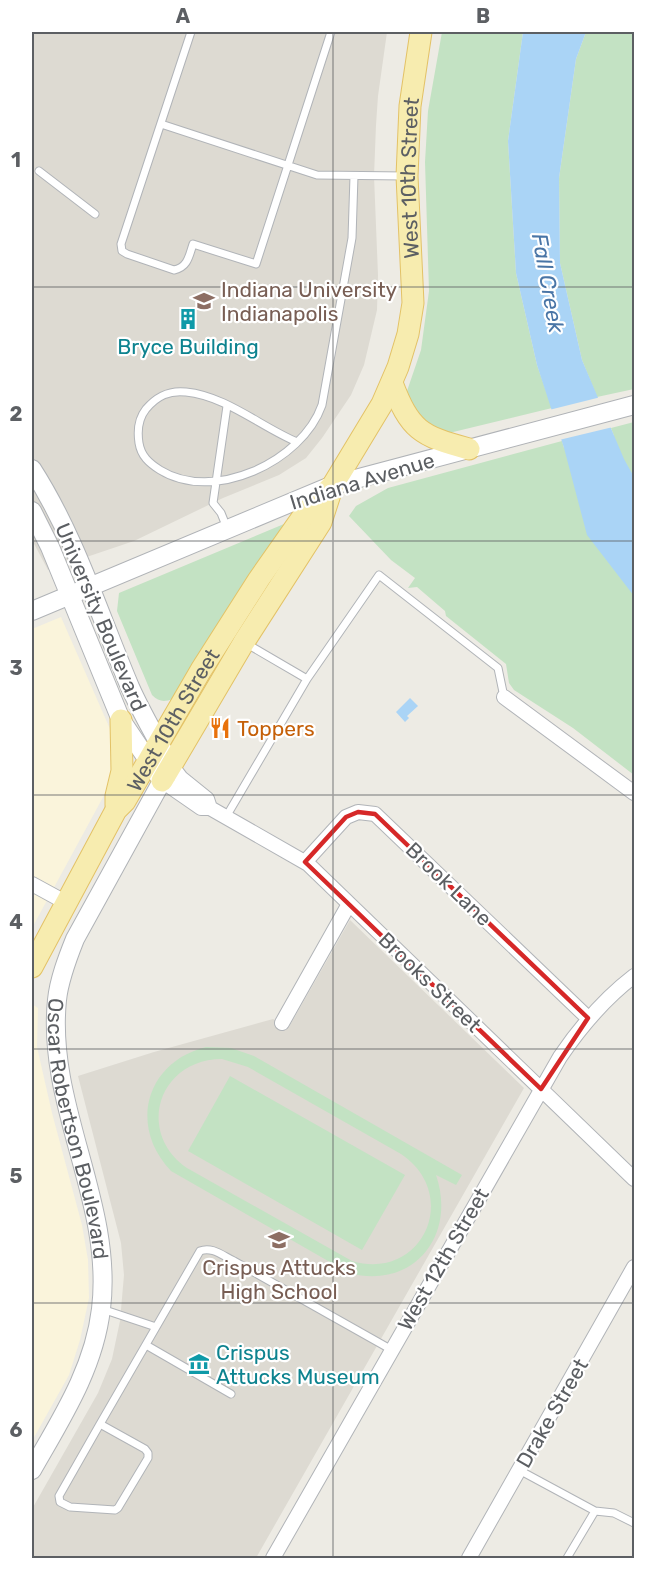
<svg xmlns="http://www.w3.org/2000/svg" width="666" height="1590" font-family="Rubik,sans-serif">
<rect width="100%" height="100%" fill="#edebe4"/>
<!-- commercial -->
<path fill="#faf4db" d="M 61,617 L 114,738 L 114,777 L 32,928 L 32,629 Z
M 32,1004 L 38,1008 L 37,1047 L 52,1113 L 82,1225 L 88,1260 L 89,1298 L 80,1340 L 69,1375 L 32,1441 Z"/>
<!-- education -->
<path fill="#dddad2" d="M 32,32 L 387,32 L 378,96 L 376,125 L 374,176 L 378,275 L 377,310 L 364,365 L 351,395 L 322,438 L 306,458 L 279,475 L 223,498 L 134,541 L 48,570 L 32,540 Z
M 350,920 L 524,1088 L 256,1558 L 32,1558 L 32,1509 L 98,1393 L 112,1359 L 120,1321 L 124,1275 L 121,1243 L 78,1076 L 154,1052 L 273,1019 L 289,1027 Z"/>
<!-- green -->
<path fill="#c3e2c3" fill-rule="evenodd" d="M 442,32 L 523,32 L 508,141 L 516,273 L 537,365 L 552,408 L 449,433 L 435,430 L 406,403 L 407,391 L 421,350 L 429,291 L 425,162 L 428,111 Z
M 586,32 L 634,32 L 634,389 L 597,397 L 582,360 L 560,263 L 559,178 L 576,59 Z
M 634,422 L 634,775 L 573,728 L 514,690 L 509,683 L 506,664 L 446,616 L 445,611 L 417,587 L 408,588 L 415,578 L 391,560 L 349,516 L 356,506 L 388,488 L 562,441 L 564,448 L 614,436 L 611,428 Z
M 284,524 L 204,645 L 173,699 C 164,702 159,702 152,695 L 117,611 L 119,593 Z
M 206,1047 L 231,1048 L 254,1056 L 462,1175 L 456,1185 L 436,1175 C 457,1236 413,1290 349,1273 L 171,1171 C 128,1126 146,1062 206,1047 ZM 222,1059 L 248,1067 L 401,1154 C 462,1195 422,1282 352,1261 L 187,1168 C 135,1132 159,1059 222,1059 Z
M 230,1076 L 405,1175 L 362,1250 L 188,1151 Z"/>
<!-- water -->
<path fill="#aad4f6" d="M 523,32 L 586,32 L 576,59 L 559,178 L 560,263 L 582,360 L 624,459 L 634,477 L 634,596 L 587,535 L 564,448 L 537,365 L 516,273 L 508,141 Z
M 410,698 L 418,706 L 407,716 L 409,718 L 405,722 L 396,712 Z"/>
<!-- pier -->
<path fill="#edebe4" d="M 601,397 L 613,427 L 559,440 L 549,410 Z"/>
<g fill="none" stroke-linecap="round" stroke-linejoin="round">
<defs>
<path id="lane" d="M 191,32 L 121,244 L 122,251 L 127,254 L 174,270 C 188,267 189,256 193,244 L 256,264 L 331,32
M 161,124 L 317,175 L 405,176
M 39,171 L 95,214
M 297,442 C 261,427 226,396 186,392 C 169,390 157,396 146,409 C 138,419 137,430 139,443 C 141,456 149,463 160,470 C 213,503 302,462 322,405 L 352,238 L 354,176
M 227,528 L 221,513 L 213,503 L 227,406
M 247,644 L 307,679
M 226,817 L 307,679 L 379,575 L 498,668 L 504,697
M 102,1309 L 156,1327
M 146,1345 L 231,1394
M 100,1424 L 59,1496 L 60,1502 L 70,1507 L 115,1510 L 118,1508 L 148,1458 L 148,1453 L 145,1449 L 100,1424 L 200,1251 C 212,1246 223,1256 234,1261 L 392,1350
M 519,1470 L 595,1511 L 614,1513 L 634,1523
M 567,1558 L 595,1511"/>
<path id="street" d="M 504,697 L 634,793
M 171,765 L 181,778 L 207,799 L 210,808
M 162,781 L 201,808 L 210,808 L 308,864 L 634,1179
M 305,862 L 346,817 L 358,812 L 375,814 L 588,1018
M 32,884 L 65,902
M 282,1023 L 349,904
M 273,1558 L 560,1057 C 581,1026 604,999 634,976
M 469,1558 L 634,1267"/>
<g id="secondary">
<path d="M 32,469 C 75,536 99,614 130,687 C 142,714 157,739 171,765"/>
<path id="s1" d="M 32,511 L 50,547 L 121,720 L 162,781 L 75,939 C 67,959 59,980 57,1000 C 46,1106 114,1203 101,1309 C 94,1369 61,1419 32,1470"/>
<path d="M 32,611 L 333,485 L 634,405"/>
</g>
<g id="primary">
<path d="M 392,383 C 410,430 420,436 469,449"/>
<path id="s2" d="M 162,781 L 244,642 L 321,522 L 333,485 L 382,404 L 398,367 L 408,334 L 413,303 L 407,176 L 410,106 L 421,32"/>
<path d="M 116,805 L 116,796 L 122,771 L 121,720"/>
<path id="s3" d="M 32,967 L 116,810 L 125,801 L 201,670 L 259,579 L 306,512 L 330,488"/>
</g>
</defs>
<!-- lane casing -->
<use href="#lane" stroke="#b1b4b8" stroke-width="9"/>
<!-- street casing -->
<use href="#street" stroke="#b1b4b8" stroke-width="16"/>
<!-- secondary casing -->
<use href="#secondary" stroke="#b0b3b7" stroke-width="20"/>
<!-- primary casing -->
<use href="#primary" stroke="#e3c266" stroke-width="23"/>
<!-- lane -->
<use href="#lane" stroke="#fff" stroke-width="7"/>
<!-- street -->
<use href="#street" stroke="#fff" stroke-width="14"/>
<!-- secondary -->
<use href="#secondary" stroke="#fff" stroke-width="18"/>
<!-- primary -->
<use href="#primary" stroke="#f7ecaf" stroke-width="21"/>
</g>
<!-- marked area -->
<path fill="none" stroke="#d62828" stroke-width="4.5" stroke-linejoin="round" d="M 358,812 L 375,814 L 588,1018 L 541,1089 L 305,862 L 346,817 Z"/>
<!-- grid -->
<path fill="none" stroke="#5c5f63" stroke-width="1.5" stroke-opacity="0.55" d="M 333,32 L 333,1558M 32,287 L 634,287M 32,541 L 634,541M 32,795 L 634,795M 32,1049 L 634,1049M 32,1303 L 634,1303"/>
<!-- icons -->
<defs>
<symbol id="university-bare" viewBox="-9 -9 18 18"><path d="M0-5L7-2L0 1L-7-2ZM-4 1L0 2.5L4 1V4Q0 6-4 4Z" fill="#8d6e63" stroke="#fff" stroke-width="2.5" paint-order="stroke"/></symbol>
<symbol id="building-bare" viewBox="-9 -9 18 18"><path d="M-4-6H4V6H1V3H-1V6H-4ZM-2.5-4.3h1.7v1.8h-1.7ZM.8-4.3h1.7v1.8H.8ZM-2.5-1h1.7V.8h-1.7ZM.8-1h1.7V.8H.8Z" fill="#0f9aa8" stroke="#fff" stroke-width="2.5" paint-order="stroke"/></symbol>
<symbol id="restaurant-bare" viewBox="-9 -9 18 18"><path d="M-5-6h1v4h1v-4h1v4h1v-4h1v5L-1.5 .5V6h-2V.5L-5-1ZM5-6V6H3V1.5H1.5Q1.5-4 5-6Z" fill="#e8710a" stroke="#fff" stroke-width="2.5" paint-order="stroke"/></symbol>
<symbol id="school-bare" viewBox="-9 -9 18 18"><path d="M0-5L7-2L0 1L-7-2ZM-4 1L0 2.5L4 1V4Q0 6-4 4Z" fill="#8d6e63" stroke="#fff" stroke-width="2.5" paint-order="stroke"/></symbol>
<symbol id="museum-bare" viewBox="-9 -9 18 18"><path d="M0-6L6-3V-2H-6V-3ZM-5-1h2V3h-2ZM-1-1h2V3h-2ZM3-1h2V3H3ZM-6 4H6V6H-6Z" fill="#0f9aa8" stroke="#fff" stroke-width="2.5" paint-order="stroke"/></symbol>
</defs>
<g fill-rule="evenodd">
<use href="#university-bare" x="189" y="286" width="30" height="30"/>
<use href="#building-bare" x="173" y="304" width="30" height="30"/>
<use href="#restaurant-bare" x="205" y="713" width="30" height="30"/>
<use href="#school-bare" x="264" y="1225" width="30" height="30"/>
<use href="#museum-bare" x="184" y="1349" width="30" height="30"/>
</g>
<g text-anchor="middle" dominant-baseline="central" stroke-width="4.5" stroke-linejoin="round" paint-order="stroke">
<!-- street labels -->
<g font-size="21" fill="#5c5f63" stroke="#fff">
<text stroke="none"><textPath href="#s2" startOffset="669">West 10th Street</textPath></text>
<text transform="translate(362 481) rotate(-17)">Indiana Avenue</text>
<text transform="translate(101 617) rotate(67)">University Boulevard</text>
<text stroke="none"><textPath href="#s3" startOffset="285">West 10th Street</textPath></text>
<text transform="translate(449 884) rotate(44)">Brook Lane</text>
<text transform="translate(430 982) rotate(44)">Brooks Street</text>
<text stroke="none"><textPath href="#s1" startOffset="676">Oscar Robertson Boulevard</textPath></text>
<text transform="translate(443 1259) rotate(-60)">West 12th Street</text>
<text transform="translate(552 1413) rotate(-60)">Drake Street</text>
</g>
<!-- education labels -->
<g font-size="21" fill="#785e54" stroke="#fff" text-anchor="start">
<text x="221" y="289">Indiana University<tspan x="221" dy="24">Indianapolis</tspan></text>
<text x="279" y="1267" text-anchor="middle">Crispus Attucks<tspan x="279" dy="24">High School</tspan></text>
</g>
<!-- culture labels -->
<g font-size="21" fill="#0d838f" stroke="#fff">
<text x="188" y="346">Bryce Building</text>
<text x="216" y="1352" text-anchor="start">Crispus<tspan x="216" dy="24">Attucks Museum</tspan></text>
</g>
<!-- food labels -->
<g font-size="21" fill="#c56008" stroke="#fff" text-anchor="start">
<text x="237" y="728">Toppers</text>
</g>
<!-- water labels -->
<g font-size="22" font-style="italic" fill="#4975a6" stroke="#fff">
<text transform="translate(548 283) rotate(80)">Fall Creek</text>
</g>
</g>
<!-- border -->
<rect width="666" height="1590" fill="none" stroke="#ffffff" stroke-width="66"/>
<rect x="33" y="33" width="600" height="1524" fill="none" stroke="#5c5f63" stroke-width="2"/>
<g font-size="20" text-anchor="middle" font-weight="bold" fill="#5c5f63">
<text x="183" y="23">A</text>
<text x="483" y="23">B</text>
<text x="16" y="167">1</text>
<text x="16" y="421">2</text>
<text x="16" y="675">3</text>
<text x="16" y="929">4</text>
<text x="16" y="1183">5</text>
<text x="16" y="1437">6</text>
</g>
</svg>
